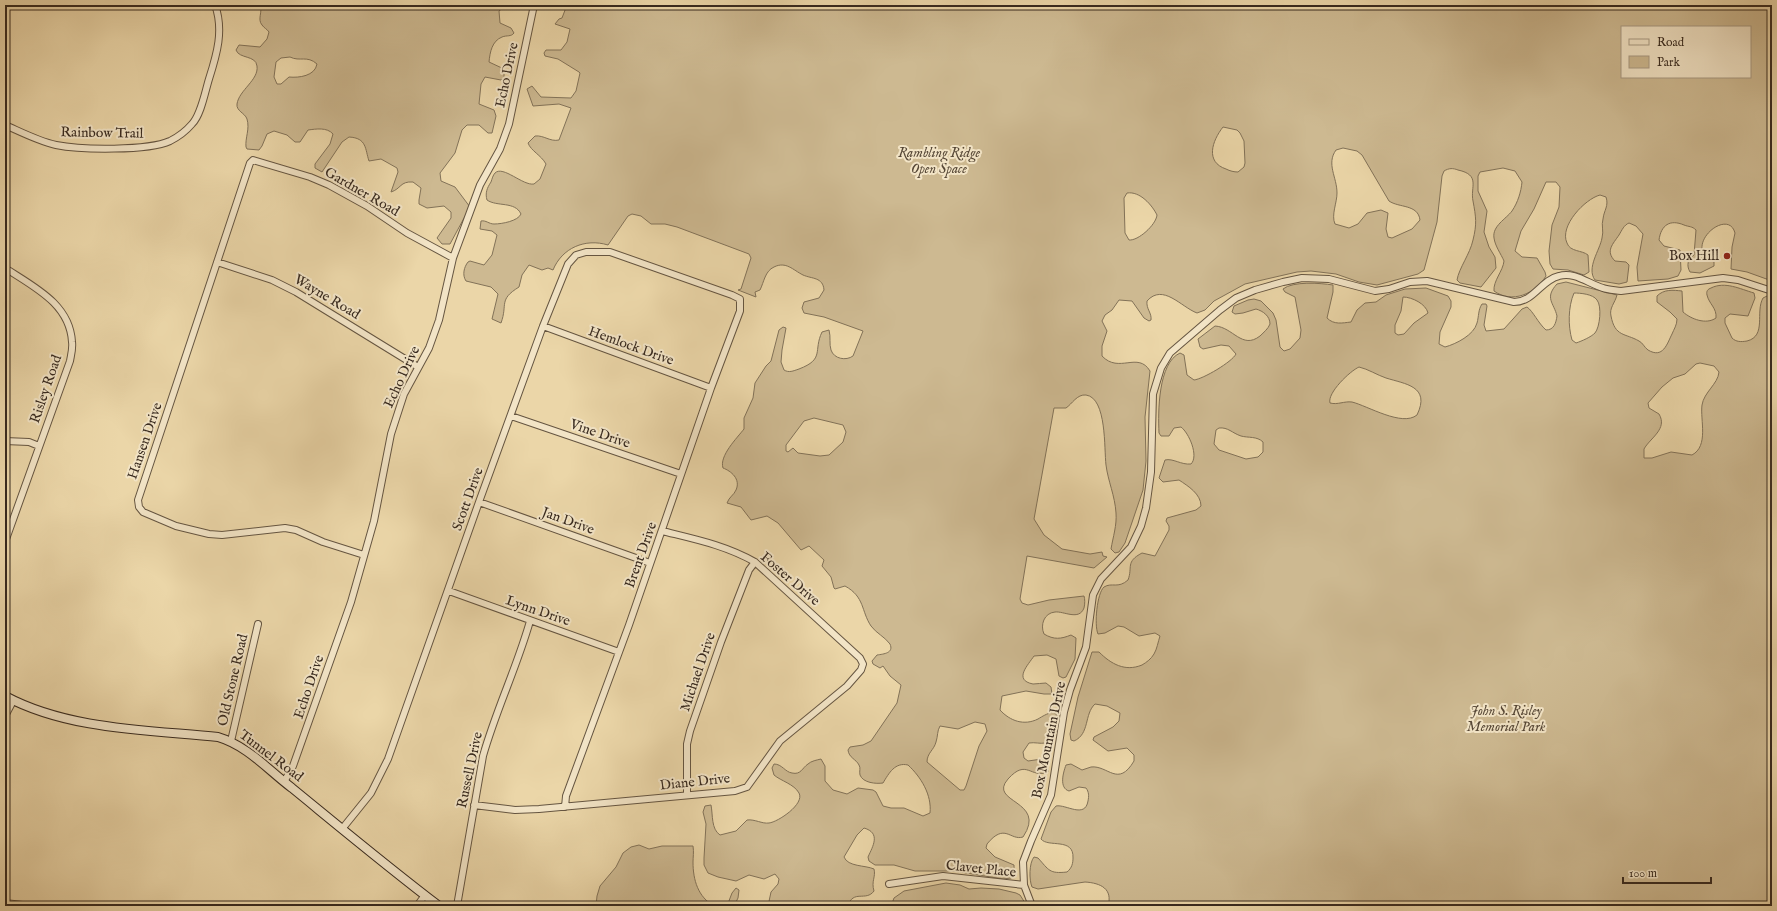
<svg xmlns="http://www.w3.org/2000/svg" width="1777" height="911" font-family="'IM FELL English',serif">
<rect width="100%" height="100%" fill="#ebd6a8"/>
<filter id="stains"><feTurbulence type="fractalNoise" baseFrequency=".005" numOctaves="4"/><feColorMatrix values="0 0 0 0 .2 0 0 0 0 .09 0 0 0 0 .02 0 0 0 .5 -.17"/></filter>
<radialGradient id="worn" r=".72"><stop offset=".6" stop-color="#630" stop-opacity="0"/><stop offset="1" stop-color="#630" stop-opacity=".3"/></radialGradient>
<!-- green -->
<path fill="#cdb991" stroke="#827258" fill-rule="evenodd" d="M 260,5 L 521,5 L 516,7 L 505,6 L 499,11 L 500,23 L 511,28 L 514,33 C 511,37 507,35 502,37 C 492,41 490,52 489,62 L 504,69 L 504,77 L 501,80 L 485,77 L 481,84 L 479,104 L 494,110 L 496,116 L 492,133 L 488,133 L 479,125 L 467,125 L 462,130 L 455,153 L 440,173 L 441,181 L 455,187 L 470,207 L 450,244 L 442,244 L 437,238 L 451,218 L 451,212 L 444,206 L 427,208 L 419,204 L 419,200 L 421,188 L 413,182 C 400,181 401,189 391,192 L 398,172 L 397,168 L 381,159 L 369,161 C 365,149 367,138 349,137 L 342,142 L 322,172 L 315,168 L 315,164 L 330,144 L 333,134 C 327,127 316,129 308,130 L 300,142 L 295,142 L 287,135 L 274,131 L 267,134 L 262,146 L 259,150 L 247,149 L 246,147 C 245,138 250,129 247,119 C 245,113 236,111 237,104 C 239,90 259,80 257,66 C 256,55 239,59 236,50 L 239,45 L 260,47 L 267,39 L 269,32 C 267,29 264,28 262,25 C 257,19 263,12 260,5 ZM 290,57 C 300,62 307,55 317,64 C 315,76 299,78 289,77 L 281,84 L 277,84 L 274,77 L 276,62 L 281,58 Z
M 567,5 L 1772,5 L 1772,281 L 1747,272 L 1731,269 L 1732,247 L 1735,233 C 1729,210 1693,237 1704,255 C 1706,258 1711,260 1714,262 L 1714,266 L 1700,273 L 1690,272 C 1686,265 1688,259 1694,255 L 1696,230 C 1692,226 1689,227 1684,225 C 1670,219 1661,225 1659,240 L 1664,246 L 1680,250 L 1681,270 L 1678,276 L 1668,279 L 1638,281 L 1637,267 L 1643,234 L 1636,226 L 1629,223 C 1624,225 1622,230 1619,235 C 1613,244 1605,251 1615,261 L 1626,262 L 1629,265 L 1627,282 L 1619,284 L 1595,280 C 1586,268 1600,250 1602,238 C 1604,231 1601,225 1603,219 C 1604,210 1609,206 1606,197 L 1600,195 C 1585,199 1559,226 1567,243 C 1570,252 1582,250 1588,255 L 1589,272 L 1584,275 L 1568,270 L 1553,269 L 1550,264 L 1549,251 L 1552,225 L 1559,207 L 1560,187 L 1556,182 L 1546,182 L 1534,209 L 1521,231 L 1515,251 L 1522,257 L 1537,258 L 1545,272 L 1546,276 C 1535,294 1512,304 1494,291 C 1493,281 1503,271 1504,261 C 1501,254 1495,246 1494,238 C 1492,226 1506,219 1512,211 C 1518,202 1521,192 1522,182 L 1515,171 L 1503,168 L 1480,172 L 1478,176 L 1478,191 L 1487,211 L 1484,232 L 1489,247 L 1495,257 L 1496,268 L 1481,287 L 1460,283 L 1457,280 C 1459,268 1470,254 1473,240 C 1477,224 1476,217 1473,201 C 1470,187 1481,175 1458,170 C 1453,168 1449,168 1444,171 L 1442,176 L 1437,222 L 1424,270 L 1418,274 L 1377,285 L 1359,282 L 1336,274 L 1311,271 L 1297,272 L 1245,284 L 1214,301 L 1205,310 L 1197,313 C 1181,307 1163,283 1147,301 C 1146,309 1152,313 1151,320 L 1149,321 L 1144,318 L 1132,301 L 1119,300 L 1112,310 L 1105,315 L 1102,321 L 1107,331 L 1102,346 L 1102,356 C 1119,374 1138,351 1150,371 L 1145,417 L 1146,461 L 1143,490 L 1125,543 L 1119,552 L 1115,553 L 1111,549 C 1113,537 1117,525 1116,513 C 1115,496 1108,481 1106,465 C 1104,449 1107,398 1086,395 C 1077,394 1072,404 1066,408 L 1054,408 L 1034,519 L 1044,535 L 1062,549 L 1090,554 L 1102,552 L 1103,556 L 1107,557 L 1094,568 L 1027,556 L 1020,599 L 1022,603 L 1028,605 L 1049,600 L 1084,596 C 1085,599 1085,604 1084,608 C 1079,621 1064,611 1055,612 C 1044,613 1040,625 1044,634 C 1054,640 1061,639 1071,635 L 1076,638 L 1075,659 L 1066,677 L 1063,678 L 1059,676 L 1056,659 L 1047,655 L 1034,656 C 1028,665 1013,680 1033,684 C 1037,684 1042,683 1046,683 L 1051,687 L 1052,694 L 1044,694 L 1026,691 L 1002,696 L 1000,710 C 1010,721 1024,726 1038,719 C 1043,716 1046,714 1053,712 L 1057,715 C 1057,725 1058,741 1045,743 C 1040,744 1035,742 1029,743 L 1023,752 L 1024,758 L 1028,761 L 1042,759 L 1046,760 L 1048,766 L 1048,772 C 1030,779 1027,758 1008,779 C 987,803 1048,800 1023,837 C 1010,841 1005,822 987,844 L 986,848 L 995,857 L 1014,865 L 1014,876 L 1011,878 L 1003,879 L 954,871 L 915,871 L 894,865 L 875,865 L 869,861 L 868,857 C 873,846 881,833 864,828 L 857,835 L 844,857 C 848,867 865,865 874,869 C 876,877 871,881 874,891 C 866,902 853,889 848,906 L 768,906 L 771,892 L 778,884 L 779,879 L 775,874 L 764,879 L 749,875 L 736,881 L 718,877 L 708,873 L 704,865 L 704,858 L 706,824 L 703,812 L 705,806 L 711,805 C 713,815 711,829 720,835 L 736,831 L 747,820 C 755,819 762,824 769,823 C 778,822 805,804 799,793 C 794,784 781,781 774,775 L 772,768 L 774,764 C 782,764 785,772 792,773 C 801,775 802,768 808,764 C 811,761 817,760 821,759 L 825,766 L 825,781 L 833,790 L 847,794 L 858,788 L 873,790 L 876,792 L 883,806 L 891,808 L 904,808 L 923,816 L 930,813 C 932,795 921,777 908,765 C 895,762 889,773 883,783 C 876,784 863,783 860,775 C 859,771 861,768 859,765 C 856,759 849,758 848,750 L 850,747 L 863,745 L 871,741 L 897,703 L 901,685 L 890,676 L 883,666 L 880,668 L 873,664 L 872,661 L 877,655 C 884,654 894,653 890,644 C 885,637 876,633 871,626 C 861,611 865,597 845,586 L 835,589 L 834,588 L 831,577 L 822,566 L 824,560 L 809,546 L 801,550 L 778,523 L 767,516 L 751,520 L 741,507 L 727,503 C 729,497 734,495 736,490 C 741,479 731,471 723,468 C 719,456 737,438 744,429 L 744,418 L 753,398 L 755,383 L 766,366 L 771,361 L 779,330 L 783,327 L 786,328 L 782,350 L 781,362 L 784,370 C 789,373 793,371 799,369 C 825,359 813,351 822,332 L 829,330 C 831,337 829,344 831,350 C 834,359 846,361 853,356 L 863,331 L 824,317 L 804,313 L 802,308 L 804,302 L 819,298 L 824,290 C 823,277 812,279 803,275 C 793,270 786,261 774,267 C 765,271 764,282 760,290 L 755,292 L 756,297 L 738,290 L 741,289 L 751,258 L 749,254 L 677,227 L 665,224 L 651,224 L 641,216 L 632,214 L 628,216 L 608,245 C 585,238 562,248 553,270 L 548,268 L 542,270 L 529,265 L 522,275 L 519,287 C 498,300 508,304 501,323 L 492,319 L 498,294 L 491,287 L 466,281 C 462,275 464,267 468,262 L 470,261 L 484,265 L 492,255 L 497,235 L 492,231 L 480,229 L 481,221 C 486,220 489,224 494,224 C 502,224 518,221 521,214 C 515,201 497,207 487,200 C 485,193 487,188 491,182 C 492,179 493,175 495,173 C 503,165 523,186 534,184 L 540,179 L 546,164 C 541,155 531,151 528,143 L 535,136 C 544,135 550,142 559,140 L 571,108 L 559,104 L 533,106 L 527,89 L 532,86 L 541,97 L 571,98 L 576,91 L 580,73 L 579,72 L 558,59 L 545,56 L 544,53 L 546,50 L 561,50 L 567,42 L 570,29 L 555,24 L 559,19 L 562,18 ZM 1622,27 L 1750,27 L 1750,77 L 1622,77 ZM 1223,127 L 1237,130 L 1240,133 L 1244,141 L 1245,163 L 1244,167 L 1238,172 C 1234,172 1230,171 1226,169 C 1205,162 1212,141 1223,127 ZM 1343,148 L 1357,151 L 1362,155 L 1389,201 C 1399,208 1418,204 1420,220 L 1412,229 L 1392,238 L 1388,237 L 1386,229 L 1388,213 L 1381,210 L 1367,213 L 1358,224 L 1349,228 L 1335,224 C 1331,215 1337,203 1337,193 C 1337,177 1326,164 1336,150 ZM 1127,193 C 1140,191 1152,205 1157,215 C 1156,225 1138,241 1129,240 L 1125,233 L 1124,198 ZM 814,418 L 843,425 L 846,432 L 843,442 L 829,455 L 820,456 L 798,453 L 793,448 L 788,452 L 786,451 L 786,445 L 804,421 ZM 975,722 L 985,724 L 987,731 L 979,746 L 966,786 L 964,790 L 960,790 L 927,762 C 927,753 934,750 936,742 C 938,736 937,731 940,726 L 958,729 Z
M 1566,282 L 1617,295 C 1615,303 1609,308 1611,316 C 1615,337 1625,333 1639,341 C 1643,343 1644,347 1648,350 C 1663,359 1667,344 1672,334 C 1674,329 1677,325 1677,319 L 1670,312 L 1657,302 L 1657,296 C 1664,289 1673,290 1682,291 L 1683,312 C 1691,319 1706,325 1716,318 C 1717,308 1709,304 1707,295 C 1706,291 1708,289 1711,288 C 1725,281 1740,289 1754,293 L 1755,298 L 1748,316 L 1730,314 L 1725,318 L 1725,323 L 1732,338 C 1736,342 1741,342 1747,341 C 1767,336 1755,312 1763,298 L 1767,296 L 1772,297 L 1772,906 L 1108,906 C 1113,889 1101,883 1085,882 L 1038,889 L 1032,887 C 1029,880 1029,863 1034,857 L 1038,858 C 1049,870 1049,874 1067,872 C 1072,868 1073,863 1073,858 C 1074,837 1048,848 1041,839 L 1051,812 L 1056,806 C 1066,804 1085,819 1088,801 C 1089,796 1089,792 1086,788 L 1079,787 L 1069,791 C 1059,788 1063,773 1066,765 L 1071,764 L 1082,770 C 1085,769 1088,768 1091,767 C 1108,765 1118,788 1134,761 L 1134,755 L 1127,748 L 1108,751 L 1093,740 L 1094,737 L 1113,727 L 1119,721 L 1120,713 L 1107,706 L 1095,704 C 1084,714 1090,734 1074,741 L 1071,740 L 1070,734 L 1078,697 L 1092,652 L 1099,652 C 1111,664 1125,672 1142,665 C 1147,662 1151,659 1154,654 C 1157,649 1158,642 1160,636 L 1155,633 L 1139,636 L 1124,627 L 1118,626 L 1105,633 L 1098,634 C 1094,625 1097,593 1104,587 C 1112,582 1118,589 1128,580 C 1133,567 1125,562 1142,553 L 1155,556 L 1169,530 L 1169,526 L 1166,521 L 1167,518 L 1196,510 L 1201,506 C 1201,494 1188,486 1179,480 L 1163,482 L 1159,478 L 1165,460 C 1173,458 1181,465 1191,464 C 1199,456 1189,433 1181,427 L 1174,428 L 1169,436 L 1161,436 L 1159,433 C 1158,412 1158,363 1180,353 L 1184,355 L 1187,375 L 1194,380 C 1203,379 1232,362 1236,354 L 1229,346 L 1221,345 L 1203,349 L 1200,347 L 1198,339 L 1215,326 C 1233,327 1242,350 1260,336 C 1264,332 1268,329 1270,324 C 1270,316 1263,311 1256,309 L 1243,313 L 1235,314 L 1232,312 L 1234,306 L 1248,300 L 1254,299 L 1261,301 L 1273,313 L 1276,320 L 1280,347 L 1284,351 L 1290,349 L 1300,338 L 1301,330 L 1295,297 L 1285,292 L 1283,289 C 1293,281 1320,283 1333,285 L 1333,292 L 1327,318 C 1334,325 1342,323 1351,322 L 1357,310 L 1365,303 L 1376,302 L 1386,295 L 1405,289 L 1426,288 L 1448,296 L 1451,301 L 1451,307 L 1440,332 L 1439,344 L 1445,347 C 1456,344 1474,335 1477,323 C 1479,316 1478,310 1482,304 L 1486,304 L 1487,306 L 1484,325 L 1486,331 L 1504,329 L 1522,309 L 1527,307 C 1533,311 1538,323 1546,330 C 1554,330 1556,323 1557,316 C 1554,303 1544,298 1557,284 ZM 1574,293 C 1580,293 1593,294 1597,300 C 1602,306 1600,327 1595,333 C 1591,337 1582,341 1576,343 L 1572,340 C 1568,326 1568,307 1574,293 ZM 1403,297 C 1412,297 1426,304 1428,313 L 1414,323 L 1404,334 L 1398,335 L 1395,333 L 1395,325 L 1401,311 ZM 1700,363 L 1714,366 L 1719,372 C 1718,384 1704,392 1702,405 C 1700,420 1709,446 1692,455 L 1671,452 L 1652,458 L 1644,458 L 1644,449 C 1650,438 1668,429 1659,414 L 1649,408 L 1648,403 L 1662,387 L 1673,378 L 1685,374 L 1696,364 ZM 1359,367 C 1368,369 1377,375 1386,378 C 1405,384 1431,386 1417,415 C 1402,427 1368,406 1352,402 C 1344,401 1338,405 1330,403 C 1327,393 1350,371 1359,367 ZM 1219,428 C 1228,427 1232,433 1241,436 C 1248,438 1257,436 1263,442 L 1263,452 L 1258,457 L 1246,459 L 1219,450 L 1214,444 L 1216,430 Z
M 639,845 L 649,849 L 662,846 L 693,846 C 694,852 693,857 693,862 C 693,880 698,897 714,906 L 596,906 L 597,896 L 600,886 L 616,867 L 623,853 L 631,847 Z
M 946,883 L 960,885 L 969,889 L 981,888 L 999,889 L 1016,893 L 1020,895 L 1027,906 L 891,906 L 894,898 L 904,891 Z
M 736,888 L 739,890 L 738,898 L 734,906 L 727,906 L 732,893 Z"/>
<g fill="none" stroke-linecap="round" stroke-linejoin="round">
<defs>
<path id="street" d="M 5,125 C 21,132 38,141 56,145 C 81,150 148,151 170,141 C 178,137 186,131 192,124 C 201,115 205,92 209,79 C 217,54 224,30 215,5
M 217,262 L 272,280 L 296,292 L 418,367
M 5,268 C 34,287 70,304 72,342 C 73,348 71,355 70,361 L 5,542
M 543,326 L 711,388
M 511,416 L 681,474
M 5,441 L 29,442 L 39,446
M 479,502 L 650,563
M 364,555 L 323,542 L 296,530 L 285,528 L 222,535 L 209,534 L 176,526 L 143,512 L 139,507 L 138,500 L 250,163 L 253,160 L 310,177 L 329,185 L 367,206 L 407,233 L 453,258
M 449,591 L 619,652
M 5,716 L 13,701
M 231,741 L 258,624
M 284,782 L 293,766 L 351,602 L 374,521 L 391,434 L 404,394 L 429,348 L 439,320 L 453,258 L 480,185 L 500,149 L 509,124 L 534,5
M 687,795 L 687,744 L 690,731 L 721,642 L 749,570 L 755,562
M 474,805 L 515,810 L 539,809 L 735,791 L 747,787 L 780,741 L 847,686 L 861,670 L 863,664 L 860,658 L 755,562 C 725,545 694,539 662,531
M 342,829 L 371,793 L 388,759 L 479,502 L 543,326 L 568,264 L 576,255 L 586,252 L 610,252 L 732,295 L 740,299 L 740,311 L 711,388 L 629,625 L 566,796 L 565,807
M 889,884 L 943,876 L 1024,885
M 5,903 L 31,906
M 417,906 L 425,895
M 457,906 L 483,756 C 496,710 517,667 530,621
M 1032,906 L 1024,885 L 1023,862 L 1031,841 L 1051,795 L 1064,712 L 1070,690 L 1086,647 L 1093,595 L 1101,579 L 1131,547 L 1141,526 L 1146,508 L 1151,472 L 1153,394 L 1161,368 L 1170,353 L 1220,310 L 1236,298 L 1255,290 L 1283,282 L 1302,278 L 1329,279 L 1375,291 L 1389,289 L 1410,282 L 1427,281 L 1514,302 C 1534,302 1541,280 1559,276 C 1574,271 1589,284 1603,288 C 1608,290 1615,290 1621,291 L 1723,278 L 1738,280 L 1772,291"/>
<path id="secondary" d="M 5,696 C 68,730 149,730 218,737 C 248,746 268,770 292,788 C 341,828 389,868 439,906"/>
</defs>
<!-- street casing -->
<use href="#street" stroke="#655541" stroke-width="8"/>
<!-- secondary casing -->
<use href="#secondary" stroke="#382a1f" stroke-width="10"/>
<!-- street -->
<use href="#street" stroke="#f2e4c6" stroke-width="6"/>
<!-- secondary -->
<use href="#secondary" stroke="#f2e4c6" stroke-width="8"/>
</g>
<!-- markers -->
<circle fill="#8f2418" stroke="#f2e4c6" stroke-width="1.5" cx="1727" cy="256" r="4"/>
<g text-anchor="middle" dominant-baseline="central" stroke-width="4" stroke-linejoin="round" paint-order="stroke">
<!-- street labels -->
<g font-size="14" fill="#382a1f" stroke="#f2e4c6">
<text transform="translate(507 75) rotate(-78)">Echo Drive</text>
<text transform="translate(102 133) rotate(1)">Rainbow Trail</text>
<text transform="translate(362 192) rotate(30)">Gardner Road</text>
<text transform="translate(327 297) rotate(31)">Wayne Road</text>
<text transform="translate(631 346) rotate(20)">Hemlock Drive</text>
<text transform="translate(402 377) rotate(-65)">Echo Drive</text>
<text transform="translate(46 389) rotate(-71)">Risley Road</text>
<text transform="translate(600 434) rotate(19)">Vine Drive</text>
<text transform="translate(145 441) rotate(-71)">Hansen Drive</text>
<text transform="translate(468 499) rotate(-70)">Scott Drive</text>
<text transform="translate(568 521) rotate(20)">Jan Drive</text>
<text transform="translate(641 555) rotate(-70)">Brent Drive</text>
<text transform="translate(790 579) rotate(41)">Foster Drive</text>
<text transform="translate(538 611) rotate(19)">Lynn Drive</text>
<text transform="translate(698 672) rotate(-71)">Michael Drive</text>
<text transform="translate(233 680) rotate(-77)">Old Stone Road</text>
<text transform="translate(309 687) rotate(-71)">Echo Drive</text>
<text transform="translate(1049 740) rotate(-78)">Box Mountain Drive</text>
<text transform="translate(271 756) rotate(37)">Tunnel Road</text>
<text transform="translate(470 770) rotate(-78)">Russell Drive</text>
<text transform="translate(695 782) rotate(-6)">Diane Drive</text>
<text transform="translate(981 869) rotate(6)">Clavet Place</text>
</g>
<!-- park labels -->
<g font-size="14" font-style="italic" fill="#564736" stroke="#f2e4c6">
<text x="939" y="153">Rambling Ridge<tspan x="939" dy="16">Open Space</tspan></text>
<text x="1506" y="711">John S. Risley<tspan x="1506" dy="16">Memorial Park</tspan></text>
</g>
<!-- poi labels -->
<g font-size="14" fill="#382a1f" stroke="#f2e4c6" text-anchor="end">
<text x="1719" y="256">Box Hill</text>
</g>
</g>
<!-- margin -->
<rect width="1777" height="911" fill="none" stroke="#ebd6a8" stroke-width="20"/>
<rect x="6" y="6" width="1765" height="899" fill="none" stroke="#382a1f" stroke-width="2"/>
<rect x="10" y="10" width="1757" height="891" fill="none" stroke="#382a1f"/>
<!-- legend -->
<rect x="1621" y="26" width="130" height="52" fill="#f2e4c6" stroke="#a89a83"/>
<rect x="1629" y="39" width="20" height="6" fill="#f2e4c6" stroke="#a89a83"/>
<text x="1657" y="46" font-size="12" fill="#382a1f">Road</text>
<rect x="1629" y="56" width="20" height="12" fill="#cdb991" stroke="#a89a83"/>
<text x="1657" y="66" font-size="12" fill="#382a1f">Park</text>
<!-- scale -->
<path d="M1623 877v6h88v-6" fill="none" stroke="#382a1f" stroke-width="2"/>
<text x="1629" y="877" font-size="12" fill="#382a1f" stroke="#f2e4c6" stroke-width="3" paint-order="stroke">100 m</text>
<rect width="100%" height="100%" filter="url(#stains)"/>
<rect width="100%" height="100%" fill="url(#worn)"/>
</svg>
